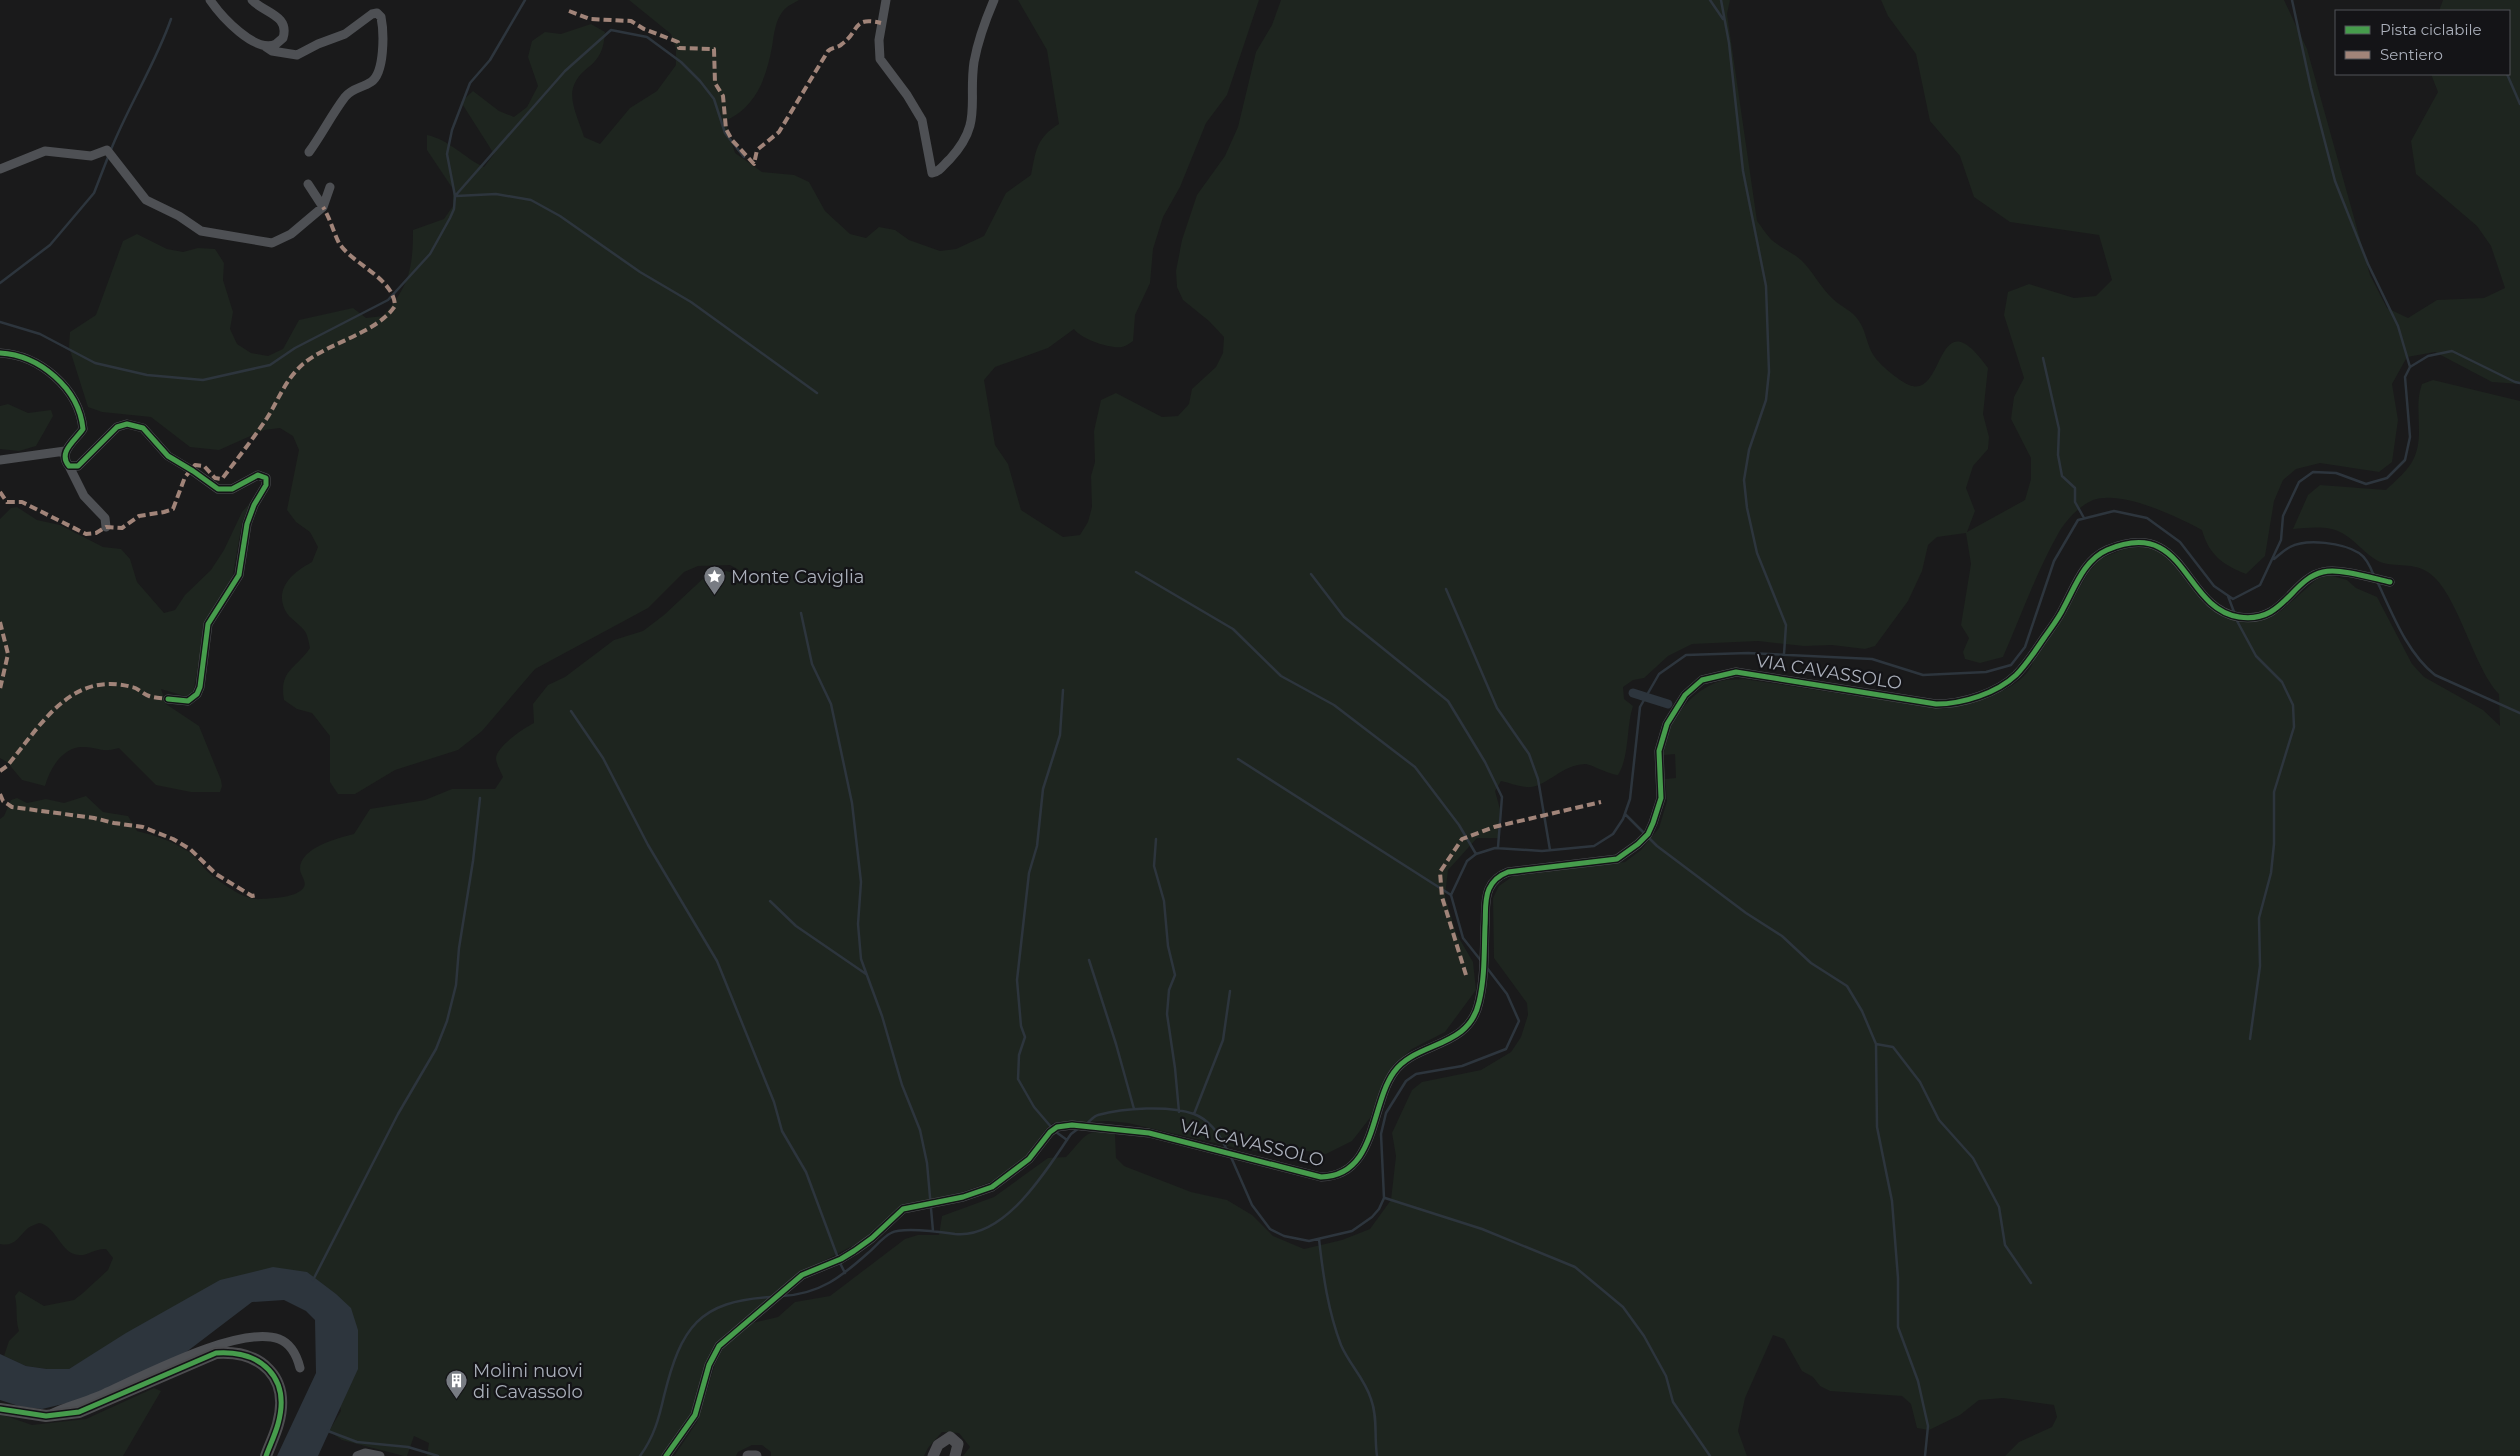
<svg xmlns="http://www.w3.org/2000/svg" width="2520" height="1456" font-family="Montserrat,sans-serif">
<rect width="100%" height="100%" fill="#1a1a1b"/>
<!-- green -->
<path fill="#1e251f" d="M 629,0 L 799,0 C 794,3 787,6 783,11 C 775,21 774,34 772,47 C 766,79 756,107 725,121 L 735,153 L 762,172 L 794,175 L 809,182 L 825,211 L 850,234 L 866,238 L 879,227 L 895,230 L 909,240 L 940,251 L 956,249 L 984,236 L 1006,193 L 1031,175 C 1036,151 1036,138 1059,124 L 1047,50 L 1018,0 L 1259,0 L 1227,95 L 1206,123 L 1180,187 L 1163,217 L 1153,249 L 1150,283 L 1135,315 L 1133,341 C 1130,343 1126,346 1122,347 C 1110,349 1081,339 1074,329 L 1048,348 L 995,367 L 984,380 L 995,445 L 1008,464 L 1021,510 L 1063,537 L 1080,535 L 1088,522 L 1092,507 L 1091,476 L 1095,462 L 1094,431 L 1101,400 L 1116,393 L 1162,417 L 1178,416 L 1189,404 L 1192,389 L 1216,367 L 1223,353 L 1224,337 L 1209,321 L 1183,300 L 1177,287 L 1176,271 L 1182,240 L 1197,195 L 1225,156 L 1238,127 L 1256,52 L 1272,25 L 1281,0 L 1730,0 L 1727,14 L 1757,221 C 1762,227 1767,236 1773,241 C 1783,249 1796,254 1804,263 C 1814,274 1822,289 1833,299 C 1841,307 1852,310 1859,321 C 1866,331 1867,346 1874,356 C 1880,365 1898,380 1909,385 C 1946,400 1935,294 1988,368 L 1983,414 L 1989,437 L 1988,449 L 1973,466 L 1966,488 L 1975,511 L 1967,532 L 2025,500 L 2031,479 L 2031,458 L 2011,419 L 2014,397 L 2024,378 L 2004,315 L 2008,292 L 2029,284 L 2074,298 L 2096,296 L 2112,280 L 2099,235 L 2010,222 L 1974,197 L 1960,156 L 1930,121 L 1916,54 L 1888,16 L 1881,0 L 2284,0 L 2307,49 L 2370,275 L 2387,308 L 2408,318 L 2437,300 L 2484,298 L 2505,288 L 2491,246 L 2477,226 L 2416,174 L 2411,141 L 2438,92 L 2431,74 L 2509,74 L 2509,11 L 2439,11 L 2443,0 L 2520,0 L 2520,384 L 2492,382 L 2435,352 L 2407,357 L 2392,384 L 2398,420 L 2392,462 L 2379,472 L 2320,463 L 2296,469 L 2283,480 L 2274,501 L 2265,556 L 2246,574 C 2223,565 2209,555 2202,530 C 2176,516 2122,490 2093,500 C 2079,506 2065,521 2058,534 C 2036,573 2021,616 2003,657 L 1980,663 L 1965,659 L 1963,652 L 1969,638 L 1961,625 L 1971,564 L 1966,533 L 1937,537 L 1928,545 L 1922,571 L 1908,601 L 1875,646 L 1865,649 L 1832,645 L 1804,646 L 1758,641 L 1692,644 L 1668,656 L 1644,678 L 1633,680 L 1623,687 L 1624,699 L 1633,706 C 1626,727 1630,755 1618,775 C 1607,774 1591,764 1585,764 C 1562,765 1548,785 1531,787 C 1521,788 1511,783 1501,781 L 1495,791 L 1500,809 L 1498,838 L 1477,838 L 1448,870 L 1445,896 L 1456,933 L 1473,962 L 1476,990 L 1445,1032 L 1412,1049 L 1393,1065 L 1370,1118 L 1352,1141 L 1326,1154 L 1275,1146 L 1261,1151 L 1245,1150 L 1128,1123 L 1108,1121 L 1053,1123 L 1046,1129 L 1026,1157 L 993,1181 L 960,1193 L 903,1205 L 862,1241 L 798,1274 L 726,1334 C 703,1355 705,1381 694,1407 C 686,1425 672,1441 661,1456 L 427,1456 L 429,1443 L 414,1436 L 407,1456 L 404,1456 L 342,1440 L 329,1431 L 341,1411 L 307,1272 L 162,1314 L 69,1369 L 47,1369 L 26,1366 L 4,1356 L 9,1341 L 19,1331 C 15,1319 18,1309 15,1296 L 19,1291 L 44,1306 L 74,1300 L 83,1293 L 108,1270 L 113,1258 L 106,1249 C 96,1248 87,1256 79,1255 C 60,1254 57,1226 39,1223 C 36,1224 31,1226 28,1228 C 18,1237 15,1247 0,1244 L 0,819 L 4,816 L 11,800 L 17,798 L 27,803 L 46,799 L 64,803 L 86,796 L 103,812 L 128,816 L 137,831 C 157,836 172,841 189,852 C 197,857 201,866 208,872 C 220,882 244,901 261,899 C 273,898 297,898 304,887 C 307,881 300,875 300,869 C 300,847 339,838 354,834 L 370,809 L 425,800 L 452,789 L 495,789 L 503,777 C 501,772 496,764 496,758 C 497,746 524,728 534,723 L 533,704 L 548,685 L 565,677 L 614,640 L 643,631 L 664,615 L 708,574 L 726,571 L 751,577 L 730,565 L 698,566 L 684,572 L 648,608 L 535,669 L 482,731 L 458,750 L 395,770 L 355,794 L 338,794 L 330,782 L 330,736 L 312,713 L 297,709 L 284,700 C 279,670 295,670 310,648 C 309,644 308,637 306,633 C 301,624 289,619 285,610 C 274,587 295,571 312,562 L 318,547 L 310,532 L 296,522 L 287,510 L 299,450 L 293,436 L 280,428 L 264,430 L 219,450 L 190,447 L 151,417 L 102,412 L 88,407 L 69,347 L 70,332 L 96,315 L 123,241 L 137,234 L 167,249 L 183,252 L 198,248 L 215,249 L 224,263 L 223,280 L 233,312 L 230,329 L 237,344 L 251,353 L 268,356 L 283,349 L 299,320 L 353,308 L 366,318 L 383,316 C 409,286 413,269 413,230 L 444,219 L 453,206 L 453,189 L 427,150 L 427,135 C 450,140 464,158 484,167 L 494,154 L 461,102 L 473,91 L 499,111 L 514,117 L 527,107 L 538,86 L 528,57 L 532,41 L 545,32 L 561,34 L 591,24 L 605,32 C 603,70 581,63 573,88 C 569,102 580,123 584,137 L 600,144 L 630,108 L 657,91 L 676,65 L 676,49 L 671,34 Z
M 2433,380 L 2520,401 L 2520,1456 L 2005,1456 L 2019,1442 L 2052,1427 L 2057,1417 L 2054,1405 L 2003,1398 L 1979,1400 L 1960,1415 L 1929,1430 L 1917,1428 L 1911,1404 L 1902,1396 L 1830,1391 L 1820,1386 L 1813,1377 L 1802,1371 L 1784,1339 L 1773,1335 L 1745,1398 L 1738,1431 L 1747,1456 L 963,1456 L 970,1447 L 959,1433 L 942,1432 L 928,1448 L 924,1456 L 771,1456 L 771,1452 L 762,1445 L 752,1445 L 738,1452 L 736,1456 L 674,1456 L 697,1422 L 715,1364 L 724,1346 L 748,1324 L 778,1317 L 795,1302 L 830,1296 L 905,1239 L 918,1235 L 939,1235 L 942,1216 L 994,1197 L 1048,1158 L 1066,1157 C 1086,1136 1085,1127 1115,1134 L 1116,1158 L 1124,1166 L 1191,1192 L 1227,1200 L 1252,1215 L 1273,1236 L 1304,1249 L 1342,1240 L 1370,1229 L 1391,1200 L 1396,1156 L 1392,1133 L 1412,1090 L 1422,1082 L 1481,1070 L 1511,1052 L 1521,1037 L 1528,1015 L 1527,1003 L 1494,958 L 1493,898 L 1499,886 L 1513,876 L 1625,862 L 1641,850 L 1659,828 L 1667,801 L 1665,779 L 1676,778 L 1675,754 L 1664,755 C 1663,726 1691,689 1721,681 C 1728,679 1737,680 1744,679 L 1943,709 C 1970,704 2028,690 2034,658 L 2069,606 L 2088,573 L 2100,559 L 2124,549 L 2148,546 L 2165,554 L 2204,603 L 2223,616 L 2243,621 L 2262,619 L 2281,611 L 2317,579 L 2329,575 L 2347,580 L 2356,588 L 2377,597 L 2412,664 L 2424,677 L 2483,710 L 2500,726 L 2499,694 C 2472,666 2457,588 2426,571 C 2411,562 2392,568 2378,561 C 2365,554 2355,540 2342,533 C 2327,525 2309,528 2293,529 L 2308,495 L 2320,485 L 2386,490 C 2395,481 2409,470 2414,458 C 2425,434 2413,408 2422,384 Z
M 8,404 L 28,413 L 51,410 L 53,416 L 36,446 L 19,451 L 0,449 L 0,406 Z
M 251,502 L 242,523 L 232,580 L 207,619 L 193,693 L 188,697 L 161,689 L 166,704 L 199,726 L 221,780 L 222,786 L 220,792 L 191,792 L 156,785 L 119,748 C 101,753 101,748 84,747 C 63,746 50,768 45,786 L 22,780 L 7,762 L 0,758 L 0,519 L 11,508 L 17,507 L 37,520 L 60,525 L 103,547 L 121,549 L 130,559 L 137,582 L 164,613 L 175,610 L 185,595 L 211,570 L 224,550 L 242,512 Z
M 154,1388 L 161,1391 L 123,1456 L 0,1456 L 0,1414 L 32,1425 L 86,1419 Z"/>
<!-- water -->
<path fill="#2d353d" d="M 273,1267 L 307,1272 L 336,1294 L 351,1308 L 358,1330 L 358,1369 L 318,1456 L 277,1456 L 316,1373 L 315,1320 L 306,1311 L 284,1300 L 252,1302 L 185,1353 L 93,1397 L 42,1409 L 22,1407 L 0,1400 L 0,1354 L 26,1366 L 47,1369 L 69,1369 L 126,1333 L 220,1280 Z"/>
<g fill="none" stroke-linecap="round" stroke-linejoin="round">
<!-- stream -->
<path stroke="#2d353d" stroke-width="2.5" d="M 1710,0 L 1723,19
M 1721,0 L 1729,43 L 1743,171 L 1766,286 L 1769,372 L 1766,400 L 1749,450 L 1744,480 L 1747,508 L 1757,553 L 1786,625 L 1784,654
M 2292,0 L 2311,88 L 2335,181 L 2368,264 L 2398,326 L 2410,367
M 2507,74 L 2520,104
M 110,152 C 128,106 155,65 171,19
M 455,196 L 565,71 L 611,30 L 647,37 L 681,62 L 700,81 L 714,99 L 725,133 L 744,157
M 456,196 L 496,194 L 531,200 L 560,216 L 640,272 L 691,302 L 817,393
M 0,283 L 50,245 L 94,193 L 108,157
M 0,322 L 40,334 L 95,363 L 147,375 L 203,380 L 270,365 L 295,348 L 388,300 L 430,254 L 450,218 L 454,209 L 455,196 L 447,154 L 452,130 L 470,83 L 490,60 L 525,0
M 2043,358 L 2059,429 L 2058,455 L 2062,476 L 2075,488 L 2075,502 L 2084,518
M 2274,559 C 2279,555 2284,550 2290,547 C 2307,538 2343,543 2359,553 C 2367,558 2371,568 2374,576
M 1136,572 L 1233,629 L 1281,676 L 1334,705 L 1415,767 L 1459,825 L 1476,854
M 1311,574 L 1344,617 L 1448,701 L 1485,762 L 1502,797 L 1498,847
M 2377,581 C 2392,613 2407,653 2435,675 L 2520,713
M 1446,589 L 1497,708 L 1529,754 L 1538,779 L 1550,850
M 2228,596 L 2234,612
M 801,613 L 812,664 L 831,704 L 852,803 L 861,882 L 858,924 L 861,959 L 882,1016 L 902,1085 L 920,1130 L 927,1163 L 933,1231
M 2236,619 L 2256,656 L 2282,682 L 2293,705 L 2294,727 L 2274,792 L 2274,844 L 2271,873 L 2259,918 L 2260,966 L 2250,1039
M 571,711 L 603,758 L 648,845 L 717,961 L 774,1102 L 782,1131 L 806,1172 L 838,1258
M 1238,759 L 1451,895
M 1625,814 L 1657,846 L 1746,913 L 1782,936 L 1811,963 L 1847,986 L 1862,1011 L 1876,1044 L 1877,1127 L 1892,1201 L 1898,1278 L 1898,1327 L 1918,1381 L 1928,1426 L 1925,1456
M 1156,839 L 1154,866 L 1164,901 L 1168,946 L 1175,975 L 1169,990 L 1167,1014 L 1175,1068 L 1179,1112
M 770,901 L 796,926 L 866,974
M 1089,960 L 1116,1044 L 1134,1109
M 1482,962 L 1463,938 L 1451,895 L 1467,861 L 1476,854 L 1495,848 L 1542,851 L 1594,846 L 1613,834 L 1623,819 L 1630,799 L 1640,707 L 1659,674 L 1686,655 L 1748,653 L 1872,659 L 1923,675 L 1986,672 L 2011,665 L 2025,647 L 2054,561 L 2078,520 L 2114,511 L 2147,518 L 2180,542 L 2214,586 L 2233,599 L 2260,585 L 2281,540 L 2283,516 L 2299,482 L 2313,472 L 2336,473 L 2366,484 L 2387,478 L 2405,460 L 2410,437 L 2405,377 L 2410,367 L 2428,356 L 2452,351 L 2515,382 L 2520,383
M 1876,1044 L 1893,1047 L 1920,1082 L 1939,1120 L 1973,1158 L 1999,1207 L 2005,1245 L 2031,1283
M 1194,1114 L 1223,1040 L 1230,991
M 1086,1124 C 1090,1121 1094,1116 1098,1115 C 1123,1108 1170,1105 1194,1114 C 1210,1120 1220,1135 1227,1150
M 1052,1128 L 1034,1107 L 1018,1079 L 1019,1055 L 1025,1037 L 1021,1026 L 1017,980 L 1029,873 L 1037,846 L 1043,789 L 1060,735 L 1063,690
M 1056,1132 L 1067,1140
M 1231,1157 L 1252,1205 L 1270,1229 L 1284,1236 L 1309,1241 L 1352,1231 L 1372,1217 L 1379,1209 L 1384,1198 L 1381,1134 L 1386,1113 L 1406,1081 L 1416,1074 L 1462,1066 L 1506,1049 L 1519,1021 L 1507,994 L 1487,968
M 1385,1198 L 1482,1229 L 1575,1267 L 1623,1307 L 1644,1336 L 1666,1376 L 1673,1402 L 1710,1456
M 1319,1239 C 1323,1275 1328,1311 1341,1345 C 1349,1364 1365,1379 1371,1399 C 1378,1418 1374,1436 1377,1456
M 840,1263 L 845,1273
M 313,1280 L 398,1114 L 436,1049 L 447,1021 L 456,985 L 459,948 L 473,861 L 480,798
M 782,1296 C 820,1294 841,1277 868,1253 C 875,1247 883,1237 891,1233 C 902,1227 941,1232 955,1234 C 1006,1239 1046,1170 1071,1134 L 1079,1128
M 328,1431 L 357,1442 L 408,1447 L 438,1456
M 640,1456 C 654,1437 659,1418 664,1396 C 681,1327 699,1301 771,1297"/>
<!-- canal -->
<path stroke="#2d353d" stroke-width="9" d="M 1633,693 L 1668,704"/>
<!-- minor -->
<path stroke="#4e5054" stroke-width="9" d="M 210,0 C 221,16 255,54 276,44 L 283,38 C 290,15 264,13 252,0
M 886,0 L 879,40 L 880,59 L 907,95 L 922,120 L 932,173 C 940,172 944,164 950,159 C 983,123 968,103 974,62 C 978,40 985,21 994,0
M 266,47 L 272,51 L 297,55 L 318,44 L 345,34 L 372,14 L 377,13 L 381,17 C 384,32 385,73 371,82 C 362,88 352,88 345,97 C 332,114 322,134 309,152
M 0,169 L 45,151 L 91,156 L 107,150 L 146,200 L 179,216 L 201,231 L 272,243 L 291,234 L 323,207 L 330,187
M 308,184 L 323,207
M 0,353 C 39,355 79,388 83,429 C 76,440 57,452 69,466 L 78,466 L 117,427 L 127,424 L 143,428 L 168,456 L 193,471 L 218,489 L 232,489 L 258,475 L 266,478 L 266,485 L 254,505 L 247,524 L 239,575 L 208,624 L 200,687 L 197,694 L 188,701 L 168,699
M 0,460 L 65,451
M 69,466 L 84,496 L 105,518 L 106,527
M 53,1413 C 67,1406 82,1403 96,1397 C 136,1380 238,1324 279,1339 C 292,1344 297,1356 300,1368
M 357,1456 L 365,1453 L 380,1456
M 666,1456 L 695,1415 L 709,1365 L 719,1346 L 802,1275 L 841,1259 L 854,1251 L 872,1238 L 903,1209 L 963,1197 L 992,1187 L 1029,1159 L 1050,1132 L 1057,1127 L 1072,1125 L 1149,1133 L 1321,1177 C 1377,1176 1370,1105 1394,1072 C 1416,1041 1469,1049 1479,1002 C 1485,977 1484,952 1485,926 C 1486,914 1484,900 1489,889 C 1493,880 1500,875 1508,872 L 1617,859 L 1638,844 L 1648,834 L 1653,823 L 1661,798 L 1659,751 L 1667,724 L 1685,695 L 1702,680 L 1736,672 L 1936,704 C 1963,704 1997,693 2016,675 C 2027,664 2035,651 2044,638 C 2051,628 2059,618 2064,607 C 2075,587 2084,560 2107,550 C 2187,516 2182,608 2239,617 C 2284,624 2291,579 2323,572 C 2340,568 2372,578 2390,582"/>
<!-- secondary -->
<path stroke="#4d4e52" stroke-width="11" d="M 748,1456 L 756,1456
M 933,1456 L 938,1445 L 950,1437 L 958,1444 L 955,1456"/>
<!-- primary -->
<path stroke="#4c4c4f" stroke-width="12" d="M 0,1409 L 46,1416 L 79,1412 L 216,1353 C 261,1350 291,1377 278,1424 C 275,1435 270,1445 266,1456"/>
<!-- quiet -->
<path stroke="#a18479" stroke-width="4" stroke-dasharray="8 4" stroke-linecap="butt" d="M 569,11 L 590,19 L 631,21 L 644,29 L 678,42 L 679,48 L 714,49 L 715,83 L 723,96 L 726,129 L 732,140 L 754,164 L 757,150 L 779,132 L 828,51 C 832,47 838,48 842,44 C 860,31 852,16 881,23
M 0,492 L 7,502 L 22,502 L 86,534 L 96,533 L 106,527 L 122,528 L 139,516 L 164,512 L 173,509 L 185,477 L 195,465 L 204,466 L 215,478 L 222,479 C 237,459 253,439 267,418 C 279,399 285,380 303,364 C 329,342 376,334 395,306 C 394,278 352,264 339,243 C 333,231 330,218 323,207
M 0,622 L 8,654 L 0,689
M 0,771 L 7,766 C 40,727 70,670 132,687 C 138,688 143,694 149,696 C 155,698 162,698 168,699
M 0,794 L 3,801 L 12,807 L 94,818 L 114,823 L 143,827 L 173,839 L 190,849 L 216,874 L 252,896 L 257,895
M 1466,975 L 1442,897 L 1440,872 L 1462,839 L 1494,827 L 1601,802"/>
<defs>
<path id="cycleway" d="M 0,353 C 39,355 79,388 83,429 C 76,440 57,452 69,466 L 78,466 L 117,427 L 127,424 L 143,428 L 168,456 L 193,471 L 218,489 L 232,489 L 258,475 L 266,478 L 266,485 L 254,505 L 247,524 L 239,575 L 208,624 L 200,687 L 197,694 L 188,701 L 168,699
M 0,1409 L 46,1416 L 79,1412 L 216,1353 C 261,1350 291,1377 278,1424 C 275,1435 270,1445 266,1456
M 666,1456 L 695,1415 L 709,1365 L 719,1346 L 802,1275 L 841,1259 L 854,1251 L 872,1238 L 903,1209 L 963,1197 L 992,1187 L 1029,1159 L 1050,1132 L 1057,1127 L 1072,1125 L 1149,1133 L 1321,1177 C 1377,1176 1370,1105 1394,1072 C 1416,1041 1469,1049 1479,1002 C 1485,977 1484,952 1485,926 C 1486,914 1484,900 1489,889 C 1493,880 1500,875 1508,872 L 1617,859 L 1638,844 L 1648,834 L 1653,823 L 1661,798 L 1659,751 L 1667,724 L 1685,695 L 1702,680 L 1736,672 L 1936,704 C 1963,704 1997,693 2016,675 C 2027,664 2035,651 2044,638 C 2051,628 2059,618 2064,607 C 2075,587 2084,560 2107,550 C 2187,516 2182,608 2239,617 C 2284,624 2291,579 2323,572 C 2340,568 2372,578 2390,582"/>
</defs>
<!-- cycleway casing -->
<use href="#cycleway" stroke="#141417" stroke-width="8"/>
<!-- cycleway -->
<use href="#cycleway" stroke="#469c4c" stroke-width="5"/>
</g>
<!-- icons -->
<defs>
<symbol id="sight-pin" viewBox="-11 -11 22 30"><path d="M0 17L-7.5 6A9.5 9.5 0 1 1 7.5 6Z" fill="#787c83" stroke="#141417"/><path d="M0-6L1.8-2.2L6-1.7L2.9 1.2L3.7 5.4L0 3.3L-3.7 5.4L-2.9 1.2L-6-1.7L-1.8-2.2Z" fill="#fff"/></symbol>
<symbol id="building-pin" viewBox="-11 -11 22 30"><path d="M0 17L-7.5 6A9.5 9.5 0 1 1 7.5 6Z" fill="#787c83" stroke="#141417"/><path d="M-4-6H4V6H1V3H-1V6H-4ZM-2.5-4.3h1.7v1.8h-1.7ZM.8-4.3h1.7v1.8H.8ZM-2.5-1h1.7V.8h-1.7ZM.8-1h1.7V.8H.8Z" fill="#fff"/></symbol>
</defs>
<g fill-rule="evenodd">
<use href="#sight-pin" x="702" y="564" width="25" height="34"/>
<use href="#building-pin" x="444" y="1368" width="25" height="34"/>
</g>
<g text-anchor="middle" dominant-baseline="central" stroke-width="4.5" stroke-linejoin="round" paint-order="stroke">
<!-- poi labels -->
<g font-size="18" fill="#abb0bb" stroke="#141417" text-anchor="start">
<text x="731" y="577">Monte Caviglia</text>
<text x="473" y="1371">Molini nuovi<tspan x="473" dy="21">di Cavassolo</tspan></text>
</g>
<!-- street labels -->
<g font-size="18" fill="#abb0bb" stroke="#141417">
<text transform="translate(1829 672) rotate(9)">VIA CAVASSOLO</text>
<text transform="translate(1252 1143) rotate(14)">VIA CAVASSOLO</text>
</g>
</g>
<!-- legend -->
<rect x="2335" y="10" width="175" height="65" fill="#141417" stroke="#505259"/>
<rect x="2345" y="26" width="25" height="8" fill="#469c4c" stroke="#505259"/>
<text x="2380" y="35" font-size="15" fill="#abb0bb">Pista ciclabile</text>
<rect x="2345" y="51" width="25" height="8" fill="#a18479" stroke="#505259"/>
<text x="2380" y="60" font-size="15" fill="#abb0bb">Sentiero</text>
</svg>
